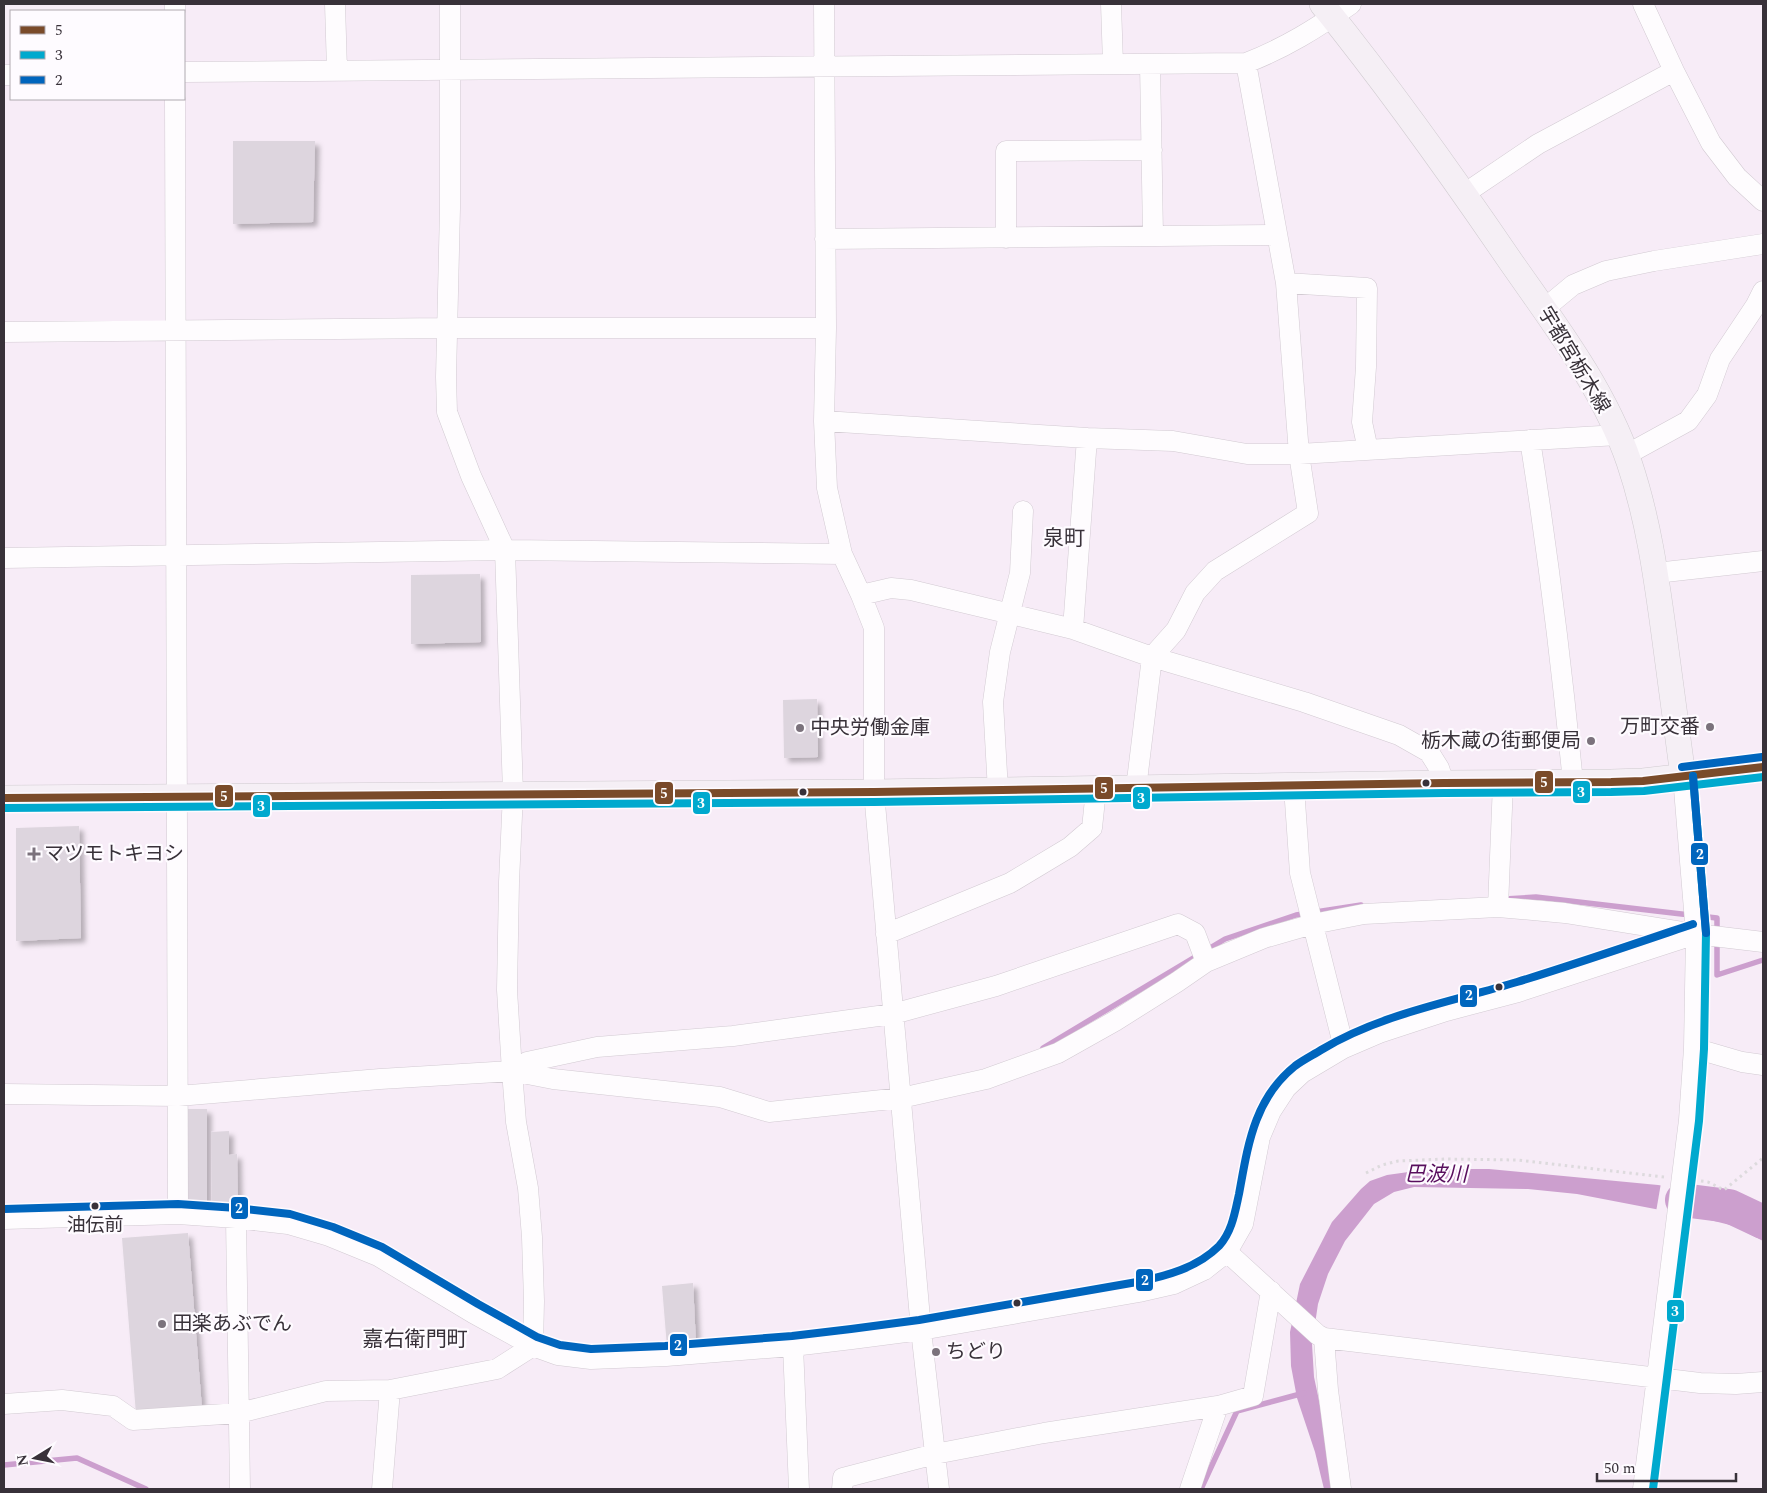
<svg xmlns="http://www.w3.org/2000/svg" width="1767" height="1493" font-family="Spectral,'Noto Sans JP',serif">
<defs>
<filter id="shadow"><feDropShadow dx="4.5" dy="4.5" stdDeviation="2.5" flood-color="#0004"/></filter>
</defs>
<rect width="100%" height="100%" fill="#f7ecf7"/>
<!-- water -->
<path fill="#cc9fce" d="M 1430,1169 L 1489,1169 L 1658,1185 L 1710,1193 L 1729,1207 L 1763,1222 L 1763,1241 L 1734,1226 L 1702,1218 L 1577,1194 L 1528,1189 L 1414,1187 L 1394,1192 L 1374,1204 L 1345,1241 L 1328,1274 L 1318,1304 L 1312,1344 L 1314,1377 L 1338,1489 L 1324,1489 L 1315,1452 L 1297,1398 L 1291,1366 L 1290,1332 L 1300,1284 L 1332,1222 L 1361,1189 L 1370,1181 L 1387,1175 Z"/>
<!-- pier -->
<path fill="#f7ecf7" d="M 1661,1183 L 1701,1189 L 1697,1220 L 1656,1212 Z"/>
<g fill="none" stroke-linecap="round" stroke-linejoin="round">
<!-- stream -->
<path stroke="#cc9fce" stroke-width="5.5" d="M 1505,899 L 1536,897 L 1690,915
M 1699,916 L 1717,918 L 1717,975 L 1763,960
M 1043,1048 L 1225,939 L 1296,915 L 1361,905
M 4,1465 L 77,1458 L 146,1489
M 1201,1489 L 1237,1411 L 1304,1393"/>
<!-- river -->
<path stroke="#cc9fce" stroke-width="34" d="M 1682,1200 L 1729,1206 L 1763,1222"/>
</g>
<!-- building -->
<path fill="#ddd5de" filter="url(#shadow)" d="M 233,141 L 315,141 L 313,222 L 233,224 Z
M 480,574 L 481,642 L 411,644 L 411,575 Z
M 817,699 L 818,757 L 784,758 L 783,700 Z
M 79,826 L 81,938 L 16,941 L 16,828 Z
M 186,1109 L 207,1109 L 207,1202 L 187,1202 Z
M 229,1131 L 229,1155 L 237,1154 L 238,1203 L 212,1203 L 211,1132 Z
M 188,1233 L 202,1409 L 136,1414 L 122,1238 Z
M 693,1283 L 696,1344 L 667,1347 L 662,1286 Z"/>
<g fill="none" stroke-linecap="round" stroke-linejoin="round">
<defs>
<path id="minor" d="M 175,4 L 175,11
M 335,4 L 337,70
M 824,4 L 826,328 L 824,421 L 827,488 L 842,554 L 861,595 L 874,628 L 874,792 L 921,1330 L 939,1489
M 1111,4 L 1113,64
M 1643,4 L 1674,71 L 1711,143 L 1737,177 L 1763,201
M 1150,64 L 1153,236
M 184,72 L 1246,63 C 1285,48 1317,28 1351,4
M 4,75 L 11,75
M 175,99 L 178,1214
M 1464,194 L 1538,144 L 1674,71
M 1006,238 L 1006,151 L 1152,150
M 825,239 L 1277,235
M 1286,283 L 1367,288 L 1366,367 L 1362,422 L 1368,450
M 1544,309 L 1573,285 L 1606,271 L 1654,261 L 1763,244
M 4,332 L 448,328 L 826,328
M 824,421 L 1087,438 L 1173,441 L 1247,454 L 1299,454 L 1618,435
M 1530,440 C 1548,554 1562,668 1573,783
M 1626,455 L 1688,421 L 1707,395 L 1720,359 L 1756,305 L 1763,291
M 4,558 L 505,550 L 842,554
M 1656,573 L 1763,561
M 861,595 L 891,588 L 911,590 L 1073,629 L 1152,657 L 1304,702 L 1399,735 L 1429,752 L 1439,768 L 1444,783
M 1073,629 L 1087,438
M 1294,787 L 1300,873 L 1344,1048
M 1136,789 L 1152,657 L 1176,630 L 1195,593 L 1215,571 L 1308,513 L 1299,454 L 1286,283 L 1246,63
M 998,791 L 993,702 L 1000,652 L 1020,573 L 1023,511
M 1498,907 L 1503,783
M 886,934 L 1010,883 L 1070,847 L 1092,828 L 1096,790
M 1694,1048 L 1742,1062 L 1763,1065
M 512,1071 L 553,1079 L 720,1097 L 769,1112 L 901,1098 L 986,1079 L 1058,1053 L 1115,1021 L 1177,982 L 1206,962 L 1264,938 L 1313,924 L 1364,914 L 1498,907 L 1565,913 L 1696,934 L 1763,942
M 512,1071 L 527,1062 L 597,1047 L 733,1036 L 893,1014 L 996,986 L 1178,924 L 1195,933 L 1206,962
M 4,1094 L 178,1096 L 380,1079 L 512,1071 L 507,990 L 509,882 L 513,793 L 505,550 L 471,476 L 447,412 L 446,377 L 450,208 L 450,4
M 236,1218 L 240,1489
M 4,1219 L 178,1214 L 236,1218 L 288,1224 L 329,1236 L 378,1256 L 473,1313 L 533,1346 L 558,1355 L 591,1359 L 666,1356 L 793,1346 L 852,1339 L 921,1330 L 1139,1292 L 1174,1284 L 1204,1270 L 1227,1252 L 1243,1224 L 1260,1137 L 1271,1111 L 1286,1088 L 1302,1073 L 1344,1048 L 1379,1033 L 1446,1011 L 1518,992 L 1696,934
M 1227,1252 L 1318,1335 L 1324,1338 L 1700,1383 L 1736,1384 L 1763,1382
M 1324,1338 L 1328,1390 L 1341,1489
M 793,1346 L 799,1489
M 4,1404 L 62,1400 L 113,1406 L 133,1420 L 239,1413 L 326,1391 L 390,1390 L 497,1369 L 533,1346 L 534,1301 L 532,1237 L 528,1188 L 516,1122 L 512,1071
M 382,1489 L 390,1390
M 842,1489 L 843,1478 L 935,1454 L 1044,1433 L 1218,1406 L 1253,1396 L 1271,1291
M 1190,1489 L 1218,1406
M 1643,1489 L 1689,1120 L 1694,1048 L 1696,934 L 1683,777"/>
<path id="major" d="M 1322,4 C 1389,87 1451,174 1511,262 C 1555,325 1604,389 1629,462 C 1648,518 1656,575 1664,634 C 1670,681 1677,729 1683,777
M 4,798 L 874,792 L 1444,783 L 1611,782 L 1643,781 L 1763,767"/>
</defs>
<!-- minor casing -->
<use href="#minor" stroke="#d2cad2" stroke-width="21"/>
<!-- major casing -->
<use href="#major" stroke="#d0cbd0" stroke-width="26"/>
<!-- path -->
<path stroke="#dddadd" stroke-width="3" stroke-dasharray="2.5 4" stroke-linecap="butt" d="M 1366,1173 L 1382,1165 L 1398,1161 L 1445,1159 L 1518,1160 L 1664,1177
M 1701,1181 L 1708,1182 L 1724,1190 L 1763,1158"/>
<!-- minor -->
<use href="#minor" stroke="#fefcfe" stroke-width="20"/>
<!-- major -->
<use href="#major" stroke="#f5eff5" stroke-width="25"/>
<defs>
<path id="bus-1" d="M 4,798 L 874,792 L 1444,783 L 1611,782 L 1643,781 L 1763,767"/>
<path id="bus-2" d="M 4,808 L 874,802 L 1444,793 L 1611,792 L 1644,791 L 1763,777
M 1653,1489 L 1699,1121 L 1704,1049 L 1706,933 L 1693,776"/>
<path id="bus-3" d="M 1682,767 L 1762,757
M 1693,776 L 1706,933
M 4,1209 L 178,1204 L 237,1208 L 290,1214 L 333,1227 L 382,1247 L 478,1304 L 537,1337 L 560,1345 L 591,1349 L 665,1346 L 792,1336 L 851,1329 L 919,1320 L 1137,1282 C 1166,1276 1197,1268 1219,1246 C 1232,1232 1235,1212 1239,1194 C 1248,1145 1254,1099 1295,1066 C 1303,1060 1313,1055 1321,1050 C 1381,1014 1451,1002 1517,982 C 1576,964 1634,944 1693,924"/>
</defs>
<!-- bus-1 casing -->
<use href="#bus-1" stroke="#fefbff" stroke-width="11"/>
<!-- bus-2 casing -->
<use href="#bus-2" stroke="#fefbff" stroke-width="11"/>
<!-- bus-3 casing -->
<use href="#bus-3" stroke="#fefbff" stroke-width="11"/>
<!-- bus-1 -->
<use href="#bus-1" stroke="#7a4b2a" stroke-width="8"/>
<!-- bus-2 -->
<use href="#bus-2" stroke="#00a9ce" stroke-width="8"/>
<!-- bus-3 -->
<use href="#bus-3" stroke="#0065bd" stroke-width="8"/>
</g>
<!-- markers -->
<g fill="#7b727c" stroke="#fefbff" stroke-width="2">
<circle cx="1710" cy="727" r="5"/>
<circle cx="800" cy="728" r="5"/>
<circle cx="1591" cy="741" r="5"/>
<path d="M31.5 846.5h5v5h5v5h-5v5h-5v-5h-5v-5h5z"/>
<circle cx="162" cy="1324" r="5"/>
<circle cx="936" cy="1352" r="5"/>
</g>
<g fill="#383139" stroke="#fefbff" stroke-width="2">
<circle cx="1426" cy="783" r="4.5"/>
<circle cx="803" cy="792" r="4.5"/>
<circle cx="1499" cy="987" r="4.5"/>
<circle cx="95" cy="1206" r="4.5"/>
<circle cx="1017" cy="1303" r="4.5"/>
</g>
<g text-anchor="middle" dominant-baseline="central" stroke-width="4.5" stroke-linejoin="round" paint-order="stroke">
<!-- bus labels -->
<g font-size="19" fill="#383139" stroke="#fefbff">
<text x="95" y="1225">油伝前</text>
</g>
<!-- street labels -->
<g font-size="20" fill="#383139" stroke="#fefbff">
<text transform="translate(1574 360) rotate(59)">宇都宮栃木線</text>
</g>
<!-- poi labels -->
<g font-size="20" fill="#383139" stroke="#fefbff" text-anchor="start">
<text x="1700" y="727" text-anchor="end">万町交番</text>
<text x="810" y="728">中央労働金庫</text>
<text x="1581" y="741" text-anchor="end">栃木蔵の街郵便局</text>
<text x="44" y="854">マツモトキヨシ</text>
<text x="172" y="1324">田楽あぶでん</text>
<text x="946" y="1352">ちどり</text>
</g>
<!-- neighbourhood labels -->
<g font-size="21" fill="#383139" stroke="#fefbff">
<text x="1064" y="539">泉町</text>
<text x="415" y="1340">嘉右衛門町</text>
</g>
<!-- water labels -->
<g font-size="21" font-style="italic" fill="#580e5d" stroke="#fefbff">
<text x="1436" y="1175">巴波川</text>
</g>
</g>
<g stroke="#fefbff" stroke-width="2">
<rect x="1534" y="770" width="20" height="24" rx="5" fill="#7a4b2a"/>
<rect x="1094" y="776" width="20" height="24" rx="5" fill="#7a4b2a"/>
<rect x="1572" y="780" width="19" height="24" rx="5" fill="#00a9ce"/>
<rect x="654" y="781" width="20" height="24" rx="5" fill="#7a4b2a"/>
<rect x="214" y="784" width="20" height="24" rx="5" fill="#7a4b2a"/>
<rect x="1132" y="786" width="19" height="24" rx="5" fill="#00a9ce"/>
<rect x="692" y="791" width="19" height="24" rx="5" fill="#00a9ce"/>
<rect x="252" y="794" width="19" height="24" rx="5" fill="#00a9ce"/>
<rect x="1690" y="842" width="19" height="24" rx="5" fill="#0065bd"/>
<rect x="1459" y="984" width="19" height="24" rx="5" fill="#0065bd"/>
<rect x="230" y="1196" width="19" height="24" rx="5" fill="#0065bd"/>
<rect x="1135" y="1268" width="19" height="24" rx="5" fill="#0065bd"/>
<rect x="1666" y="1299" width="19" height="24" rx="5" fill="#00a9ce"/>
<rect x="669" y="1333" width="19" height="24" rx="5" fill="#0065bd"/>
</g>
<g font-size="14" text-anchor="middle" font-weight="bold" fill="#fff">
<text x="1544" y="787">5</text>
<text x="1104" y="793">5</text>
<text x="1581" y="797">3</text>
<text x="664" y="798">5</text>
<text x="224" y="801">5</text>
<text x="1141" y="803">3</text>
<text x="701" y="808">3</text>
<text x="261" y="811">3</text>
<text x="1700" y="859">2</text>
<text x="1469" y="1000">2</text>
<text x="239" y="1213">2</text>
<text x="1145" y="1285">2</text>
<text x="1675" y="1316">3</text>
<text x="678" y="1350">2</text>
</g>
<!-- border -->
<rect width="1767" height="1493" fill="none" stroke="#383139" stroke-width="10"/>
<!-- legend -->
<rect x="10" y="10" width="175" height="90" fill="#fefbff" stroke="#afaab0"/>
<rect x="20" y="26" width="25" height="8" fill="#7a4b2a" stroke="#afaab0"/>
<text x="55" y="35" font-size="15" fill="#383139">5</text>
<rect x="20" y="51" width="25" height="8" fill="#00a9ce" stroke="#afaab0"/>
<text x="55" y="60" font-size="15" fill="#383139">3</text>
<rect x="20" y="76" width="25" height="8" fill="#0065bd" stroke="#afaab0"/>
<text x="55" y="85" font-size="15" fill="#383139">2</text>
<!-- north arrow -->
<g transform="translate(35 1458) rotate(260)" stroke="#fefbff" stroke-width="4" paint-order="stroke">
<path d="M0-4L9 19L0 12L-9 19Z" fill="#383139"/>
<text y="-8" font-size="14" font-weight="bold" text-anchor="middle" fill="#383139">N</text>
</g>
<!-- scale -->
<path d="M1597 1473v8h139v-8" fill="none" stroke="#383139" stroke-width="2.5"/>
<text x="1604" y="1473" font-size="15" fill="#383139" stroke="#fefbff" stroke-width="4" paint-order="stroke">50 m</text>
</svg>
